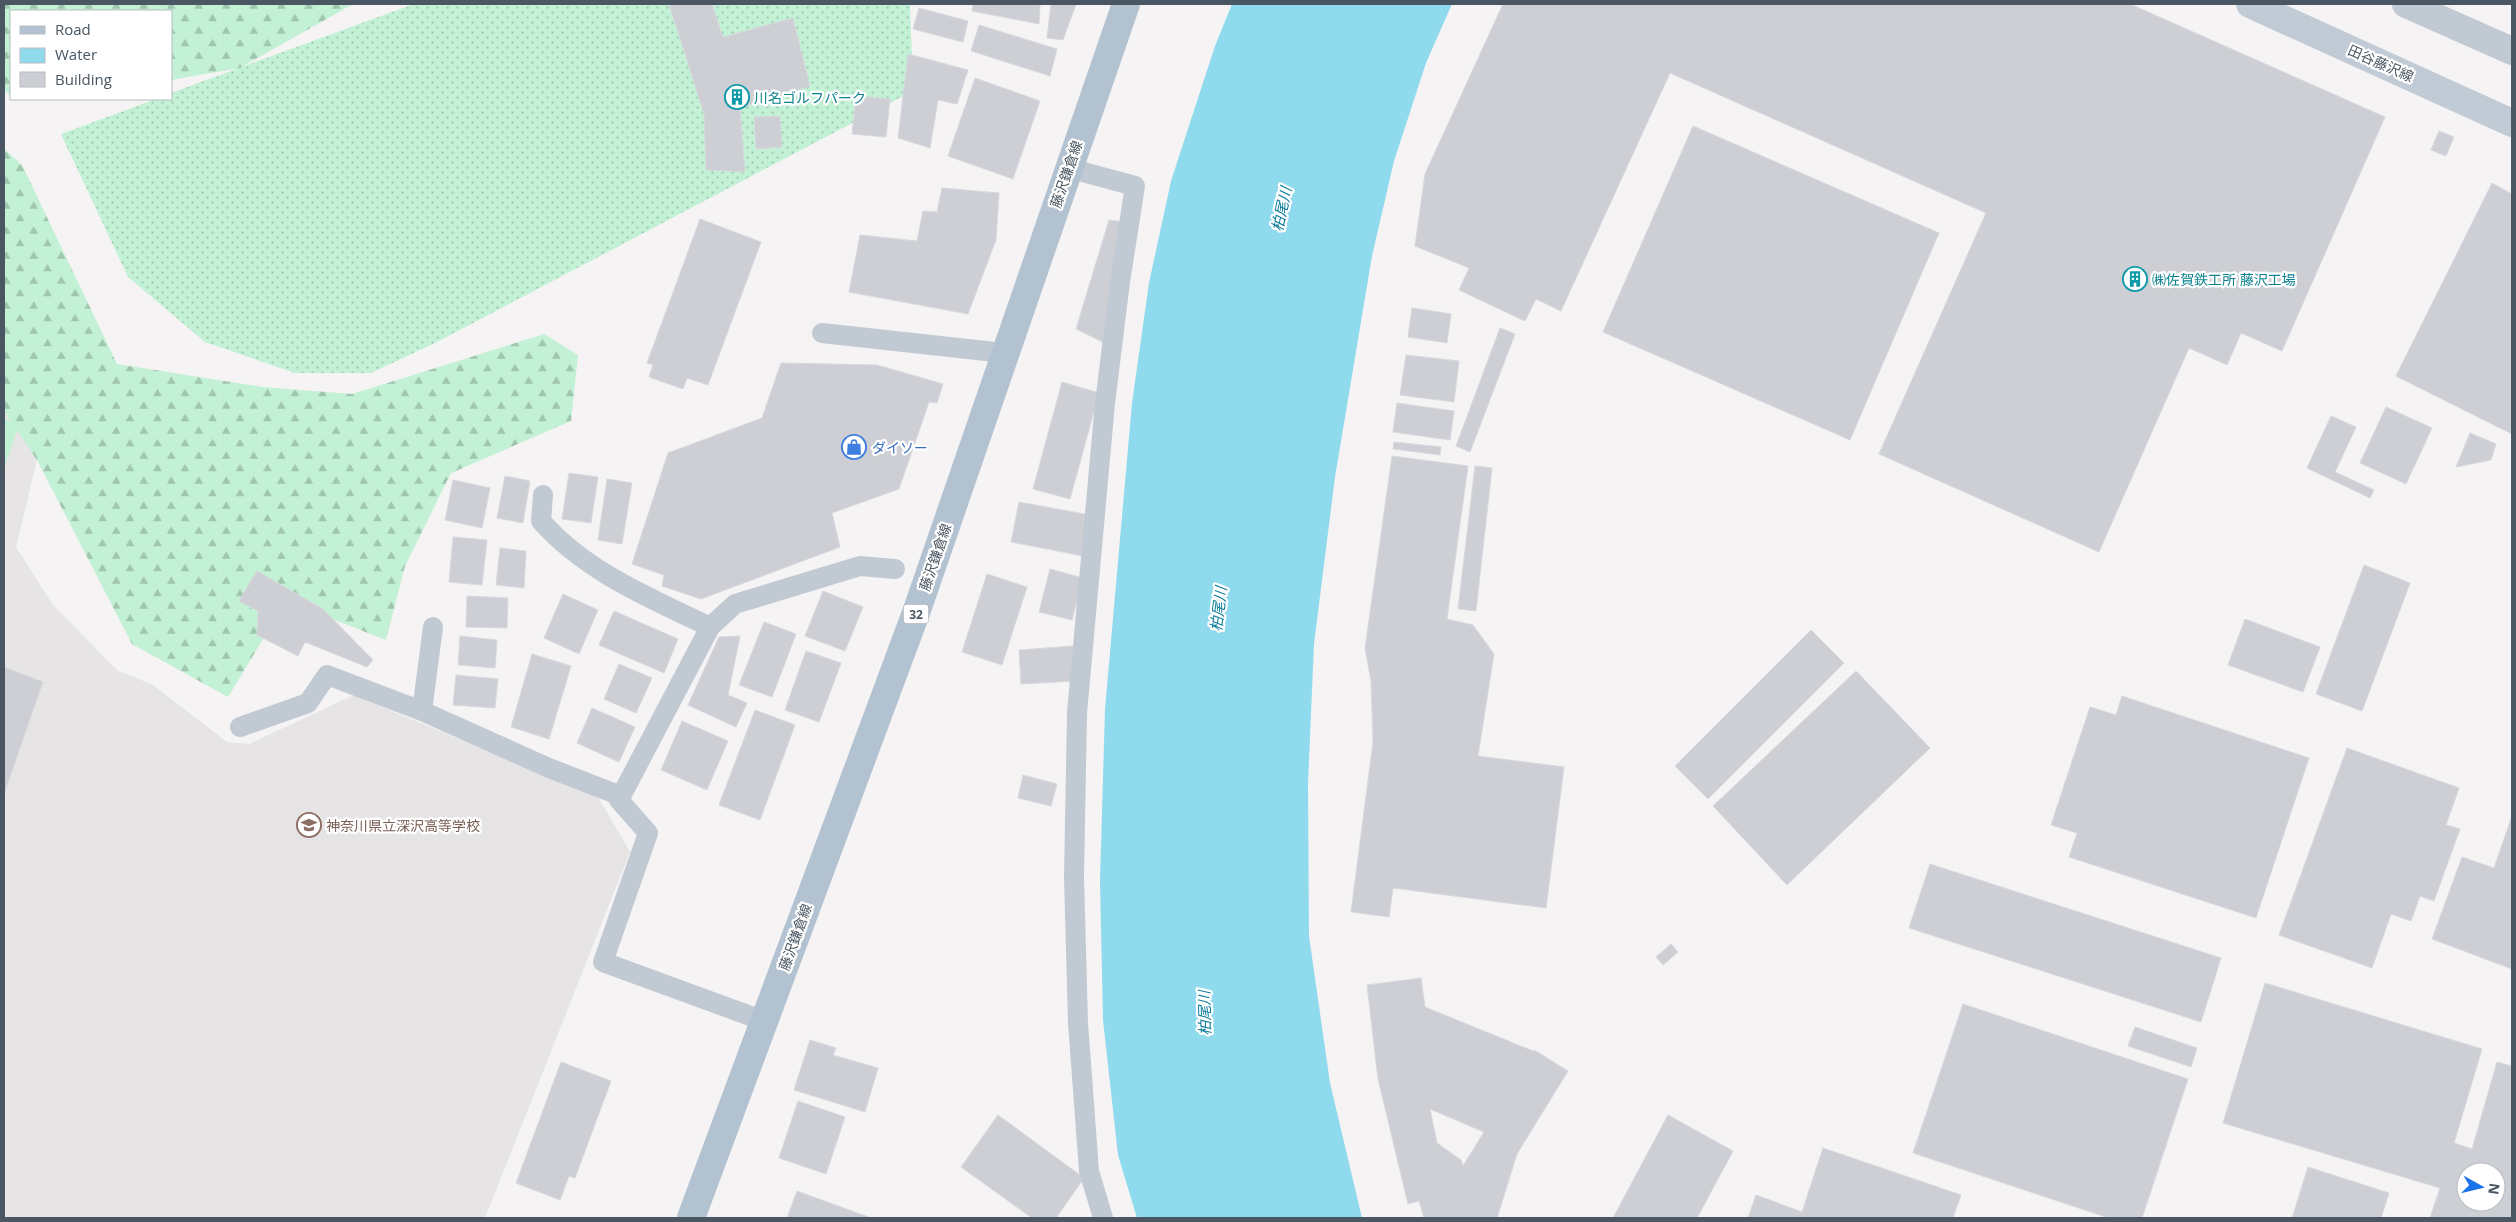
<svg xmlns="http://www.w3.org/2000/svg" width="2516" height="1222" font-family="'Open Sans','Noto Sans JP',sans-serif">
<defs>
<pattern id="grass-dots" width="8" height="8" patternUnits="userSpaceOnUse" patternTransform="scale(1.25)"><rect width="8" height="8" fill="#c3f1d5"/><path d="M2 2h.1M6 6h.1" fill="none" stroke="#a0c6b0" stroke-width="1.8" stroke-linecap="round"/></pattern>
<pattern id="forest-firs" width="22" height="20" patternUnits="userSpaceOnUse" patternTransform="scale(1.25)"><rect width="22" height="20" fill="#c3f1d5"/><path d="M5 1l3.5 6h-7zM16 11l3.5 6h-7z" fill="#a0c6b0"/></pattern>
</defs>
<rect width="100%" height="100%" fill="#f5f3f3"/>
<!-- education -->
<path fill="#e6e4e5" d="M 4,394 L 46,423 L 16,547 L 53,605 L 117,670 L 153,685 L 227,742 L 249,744 L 354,695 L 598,797 L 630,852 L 485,1218 L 4,1218 Z"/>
<!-- grass -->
<path fill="url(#grass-dots)" d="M 414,4 L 910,4 L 913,91 L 435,343 L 371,373 L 295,373 L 205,342 L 128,277 L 61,134 L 156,99 L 171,99 L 171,93 Z"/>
<!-- forest -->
<path fill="url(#forest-firs)" d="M 4,4 L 353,4 L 240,68 L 171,80 L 171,11 L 11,11 L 11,97 L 4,89 Z
M 4,149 L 22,165 L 117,364 L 263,387 L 352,394 L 544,334 L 578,355 L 571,421 L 451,473 L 405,566 L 386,640 L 286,601 L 228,697 L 132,644 L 37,460 L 4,411 Z"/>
<!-- park -->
<path fill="#c3f1d5" d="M 4,418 L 19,425 L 4,468 Z"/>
<!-- water -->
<path fill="#90daee" d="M 1232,4 L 1452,4 L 1426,63 L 1394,161 L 1372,256 L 1335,477 L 1314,644 L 1308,784 L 1309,936 L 1330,1083 L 1362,1218 L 1137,1218 L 1118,1155 L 1103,1020 L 1100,881 L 1105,709 L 1132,403 L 1149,283 L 1171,181 L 1215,46 Z"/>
<!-- building -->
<path fill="#cdcfd5" stroke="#d7d9de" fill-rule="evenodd" d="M 669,4 L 712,4 L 723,37 L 793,18 L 810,86 L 740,108 L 745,172 L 706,170 L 704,114 Z
M 973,4 L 1040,4 L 1039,24 L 972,11 Z
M 1051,4 L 1076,4 L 1063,40 L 1047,38 Z
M 1503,4 L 2130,4 L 2385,117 L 2282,351 L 2241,333 L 2227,365 L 2189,348 L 2099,552 L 1879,454 L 1986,213 L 1670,73 L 1561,311 L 1536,299 L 1525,321 L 1459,290 L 1469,268 L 1415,246 L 1425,174 Z
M 919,8 L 968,21 L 963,42 L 913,29 Z
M 979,25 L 1057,49 L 1050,76 L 971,51 Z
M 908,54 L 968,70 L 957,104 L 938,100 L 930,148 L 898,138 Z
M 975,78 L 1040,101 L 1013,179 L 948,156 Z
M 856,96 L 890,99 L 886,137 L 852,134 Z
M 780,116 L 782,147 L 756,149 L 754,117 Z
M 1693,126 L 1939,233 L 1850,440 L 1603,332 Z
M 2439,131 L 2454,137 L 2446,156 L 2431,150 Z
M 2492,183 L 2512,194 L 2512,434 L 2396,376 Z
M 942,188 L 999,193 L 996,240 L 968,314 L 849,292 L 860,235 L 917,241 L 923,211 L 937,212 Z
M 700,219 L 761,242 L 708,385 L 687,378 L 683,389 L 649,377 L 653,365 L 647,363 Z
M 1109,220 L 1124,222 L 1107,344 L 1076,329 Z
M 1412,308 L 1451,314 L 1447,343 L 1408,337 Z
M 1500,328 L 1515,334 L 1470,452 L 1456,446 Z
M 1406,355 L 1459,361 L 1454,402 L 1400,395 Z
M 781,363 L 877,365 L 943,384 L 937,403 L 929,402 L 899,489 L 832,513 L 840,547 L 701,599 L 662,586 L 664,575 L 632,564 L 668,453 L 762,418 Z
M 1062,382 L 1099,393 L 1070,499 L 1033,489 Z
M 1397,403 L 1454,411 L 1450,440 L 1393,432 Z
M 2386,407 L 2432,428 L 2406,484 L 2360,463 Z
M 2331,416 L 2356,427 L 2335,472 L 2374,490 L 2370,498 L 2307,468 Z
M 2470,433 L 2496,444 L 2491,460 L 2456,467 Z
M 1394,442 L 1441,447 L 1440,455 L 1393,449 Z
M 1392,456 L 1468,466 L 1447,619 L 1473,625 L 1494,654 L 1478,756 L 1564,767 L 1546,908 L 1393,888 L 1389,917 L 1351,912 L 1373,742 L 1371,681 L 1365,648 Z
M 1475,466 L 1492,468 L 1476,611 L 1458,609 Z
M 569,473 L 598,477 L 591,523 L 562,519 Z
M 505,476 L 530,481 L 523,523 L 497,518 Z
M 607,479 L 632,483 L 622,544 L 598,540 Z
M 453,480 L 490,488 L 482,528 L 445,520 Z
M 1019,502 L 1090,515 L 1083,556 L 1011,542 Z
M 453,537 L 487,540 L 482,585 L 449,582 Z
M 500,548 L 526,551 L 524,588 L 496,585 Z
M 2364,565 L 2410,583 L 2362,711 L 2316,694 Z
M 1050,569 L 1083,578 L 1072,620 L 1039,612 Z
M 257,571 L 323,609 L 373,660 L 367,667 L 305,642 L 298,656 L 257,635 L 258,611 L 239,601 Z
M 987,574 L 1027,587 L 1002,665 L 962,652 Z
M 823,591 L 863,607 L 845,651 L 805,636 Z
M 563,594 L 598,610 L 579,654 L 544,638 Z
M 467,596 L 508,598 L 507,628 L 466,627 Z
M 614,611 L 678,639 L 664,673 L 599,645 Z
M 2245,619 L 2320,647 L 2303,692 L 2228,665 Z
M 764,622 L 796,634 L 772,697 L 739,685 Z
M 1811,630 L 1844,663 L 1708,799 L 1675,766 Z
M 460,636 L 497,640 L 495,668 L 458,665 Z
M 740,636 L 728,695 L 747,703 L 736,727 L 688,705 L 719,637 Z
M 1073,646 L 1076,681 L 1021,684 L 1019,650 Z
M 806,651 L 841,663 L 819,722 L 785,710 Z
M 532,654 L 571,666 L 549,739 L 511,727 Z
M 619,664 L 652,678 L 636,713 L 604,699 Z
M 4,667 L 43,682 L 4,794 Z
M 1856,671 L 1930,748 L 1787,885 L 1713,806 Z
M 456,675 L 498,679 L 495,708 L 453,705 Z
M 2122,696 L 2309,758 L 2256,918 L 2069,857 L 2077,833 L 2051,825 L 2090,707 L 2116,715 Z
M 592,708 L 635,727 L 619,762 L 577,743 Z
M 755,710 L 795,725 L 760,820 L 719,805 Z
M 682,721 L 728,741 L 707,790 L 661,770 Z
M 2347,748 L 2459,788 L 2446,825 L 2460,829 L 2434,901 L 2420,896 L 2411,921 L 2391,914 L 2372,968 L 2279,935 Z
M 1023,775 L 1057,784 L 1051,806 L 1018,798 Z
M 2512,816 L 2512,969 L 2432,939 L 2462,857 L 2494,868 Z
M 1930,864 L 2221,958 L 2201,1022 L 1909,928 Z
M 1671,944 L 1678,952 L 1663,965 L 1656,957 Z
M 1421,978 L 1425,1007 L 1533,1051 L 1534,1050 L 1568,1071 L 1517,1154 L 1497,1218 L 1424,1218 L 1419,1201 L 1408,1204 L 1378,1079 L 1367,985 ZM 1430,1109 L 1484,1132 L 1463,1166 L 1461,1160 L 1437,1143 Z
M 2265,983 L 2482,1049 L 2454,1143 L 2472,1149 L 2497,1062 L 2512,1066 L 2512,1218 L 2430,1218 L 2440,1188 L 2223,1123 ZM 2466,1172 L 2496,1172 L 2496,1202 L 2466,1202 Z
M 1963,1004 L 2188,1079 L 2142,1218 L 2109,1218 L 1913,1153 Z
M 2135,1027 L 2197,1048 L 2191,1067 L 2128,1046 Z
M 810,1040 L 836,1048 L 833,1055 L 878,1068 L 865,1112 L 794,1090 Z
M 561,1062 L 611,1081 L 575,1178 L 569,1176 L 560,1200 L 516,1183 Z
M 798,1101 L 845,1117 L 826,1174 L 779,1158 Z
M 998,1115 L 1084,1178 L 1056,1218 L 1032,1218 L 961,1167 Z
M 1668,1115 L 1733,1151 L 1697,1218 L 1613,1218 Z
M 1823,1148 L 1961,1195 L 1953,1218 L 1748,1218 L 1756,1195 L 1802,1212 Z
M 2308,1167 L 2389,1193 L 2381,1218 L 2292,1218 Z
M 797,1191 L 871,1218 L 787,1218 Z"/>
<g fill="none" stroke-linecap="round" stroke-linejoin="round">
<!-- service -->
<path stroke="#c1cad2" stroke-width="20" d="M 1068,168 L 1135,186 L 1120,282 L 1105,403 L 1077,713 L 1074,877 L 1078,1023 L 1089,1171 L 1103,1218
M 822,333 L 1004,353
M 543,495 L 541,521 C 586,572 650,598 710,627
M 433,627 L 422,711 L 549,768 L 621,796
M 240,727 L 308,703 L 327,675 L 422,711
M 764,1021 L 603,962 L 648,833 L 619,800 L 710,627 L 735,604 L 860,566 L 895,569"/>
<!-- tertiary -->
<path stroke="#c1cad2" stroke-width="28" d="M 2406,4 L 2512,51"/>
<!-- secondary -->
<path stroke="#c1cbd6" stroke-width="28" d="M 2250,4 L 2512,123"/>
<!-- primary -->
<path stroke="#b3c2d1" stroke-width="28" d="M 691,1218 L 917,610 L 1126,4"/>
</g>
<!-- icons -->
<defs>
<symbol id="building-ring" viewBox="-11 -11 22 22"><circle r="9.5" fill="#fff" stroke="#0f9aa8" stroke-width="1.5"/><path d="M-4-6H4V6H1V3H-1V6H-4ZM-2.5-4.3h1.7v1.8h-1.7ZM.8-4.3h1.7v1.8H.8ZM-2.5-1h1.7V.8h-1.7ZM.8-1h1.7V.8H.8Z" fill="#0f9aa8"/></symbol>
<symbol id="shop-ring" viewBox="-11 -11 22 22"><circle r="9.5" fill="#fff" stroke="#3f7fe0" stroke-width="1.5"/><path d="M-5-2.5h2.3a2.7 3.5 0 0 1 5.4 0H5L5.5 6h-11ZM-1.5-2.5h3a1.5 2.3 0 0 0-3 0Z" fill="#3f7fe0"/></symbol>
<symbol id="school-ring" viewBox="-11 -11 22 22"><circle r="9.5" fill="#fff" stroke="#8d6e63" stroke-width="1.5"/><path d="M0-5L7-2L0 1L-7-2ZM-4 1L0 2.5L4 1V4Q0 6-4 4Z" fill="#8d6e63"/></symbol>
</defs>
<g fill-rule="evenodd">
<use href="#building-ring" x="723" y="83" width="28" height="28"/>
<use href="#building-ring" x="2121" y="265" width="28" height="28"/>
<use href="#shop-ring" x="840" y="433" width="28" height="28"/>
<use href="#school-ring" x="295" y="811" width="28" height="28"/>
</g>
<g text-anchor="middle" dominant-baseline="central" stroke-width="4.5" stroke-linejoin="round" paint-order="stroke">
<!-- shield labels -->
<rect fill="#fff" stroke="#808990" stroke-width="1" x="903.5" y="604.5" width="25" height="19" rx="4"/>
<g font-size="12" font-weight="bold" fill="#4a5661">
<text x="916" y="614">32</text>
</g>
<!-- street labels -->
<g font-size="14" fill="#4a5661" stroke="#fff">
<text transform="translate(2381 63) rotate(24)">田谷藤沢線</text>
<text transform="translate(1066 174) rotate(-71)">藤沢鎌倉線</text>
<text transform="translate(935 557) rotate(-71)">藤沢鎌倉線</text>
<text transform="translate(795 937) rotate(-70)">藤沢鎌倉線</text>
</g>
<!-- culture labels -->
<g font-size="14" fill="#0d838f" stroke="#fff" text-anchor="start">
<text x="754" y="97">川名ゴルフパーク</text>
<text x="2152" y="279">㈱佐賀鉄工所 藤沢工場</text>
</g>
<!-- shop labels -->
<g font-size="14" fill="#366cbe" stroke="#fff" text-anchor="start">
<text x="872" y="447">ダイソー</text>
</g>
<!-- education labels -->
<g font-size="14" fill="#785e54" stroke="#fff" text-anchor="start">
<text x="326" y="825">神奈川県立深沢高等学校</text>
</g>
<!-- water labels -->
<g font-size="15" font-style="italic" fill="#0c7c9b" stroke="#fff">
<text transform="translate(1281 209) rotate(-78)">柏尾川</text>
<text transform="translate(1218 609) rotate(-83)">柏尾川</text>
<text transform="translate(1204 1013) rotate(-91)">柏尾川</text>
</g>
</g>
<!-- border -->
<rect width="2516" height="1222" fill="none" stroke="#4a5661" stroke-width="10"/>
<!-- legend -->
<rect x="10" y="10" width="162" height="90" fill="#ffffff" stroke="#b7bbc0"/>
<rect x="20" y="26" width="25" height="8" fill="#b3c2d1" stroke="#b7bbc0"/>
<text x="55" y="35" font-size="15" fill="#4a5661">Road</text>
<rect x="20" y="48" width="25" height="15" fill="#90daee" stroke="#b7bbc0"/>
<text x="55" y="60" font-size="15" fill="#4a5661">Water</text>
<rect x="20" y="72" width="25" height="15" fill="#cdcfd5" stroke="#b7bbc0"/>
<text x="55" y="85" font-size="15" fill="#4a5661">Building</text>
<!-- north arrow -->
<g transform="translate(2481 1187) rotate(98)"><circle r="24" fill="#ffffff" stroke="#b7bbc0"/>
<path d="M0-4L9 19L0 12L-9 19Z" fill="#1a73e8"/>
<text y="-8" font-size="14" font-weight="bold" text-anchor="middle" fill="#4a5661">N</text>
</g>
</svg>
